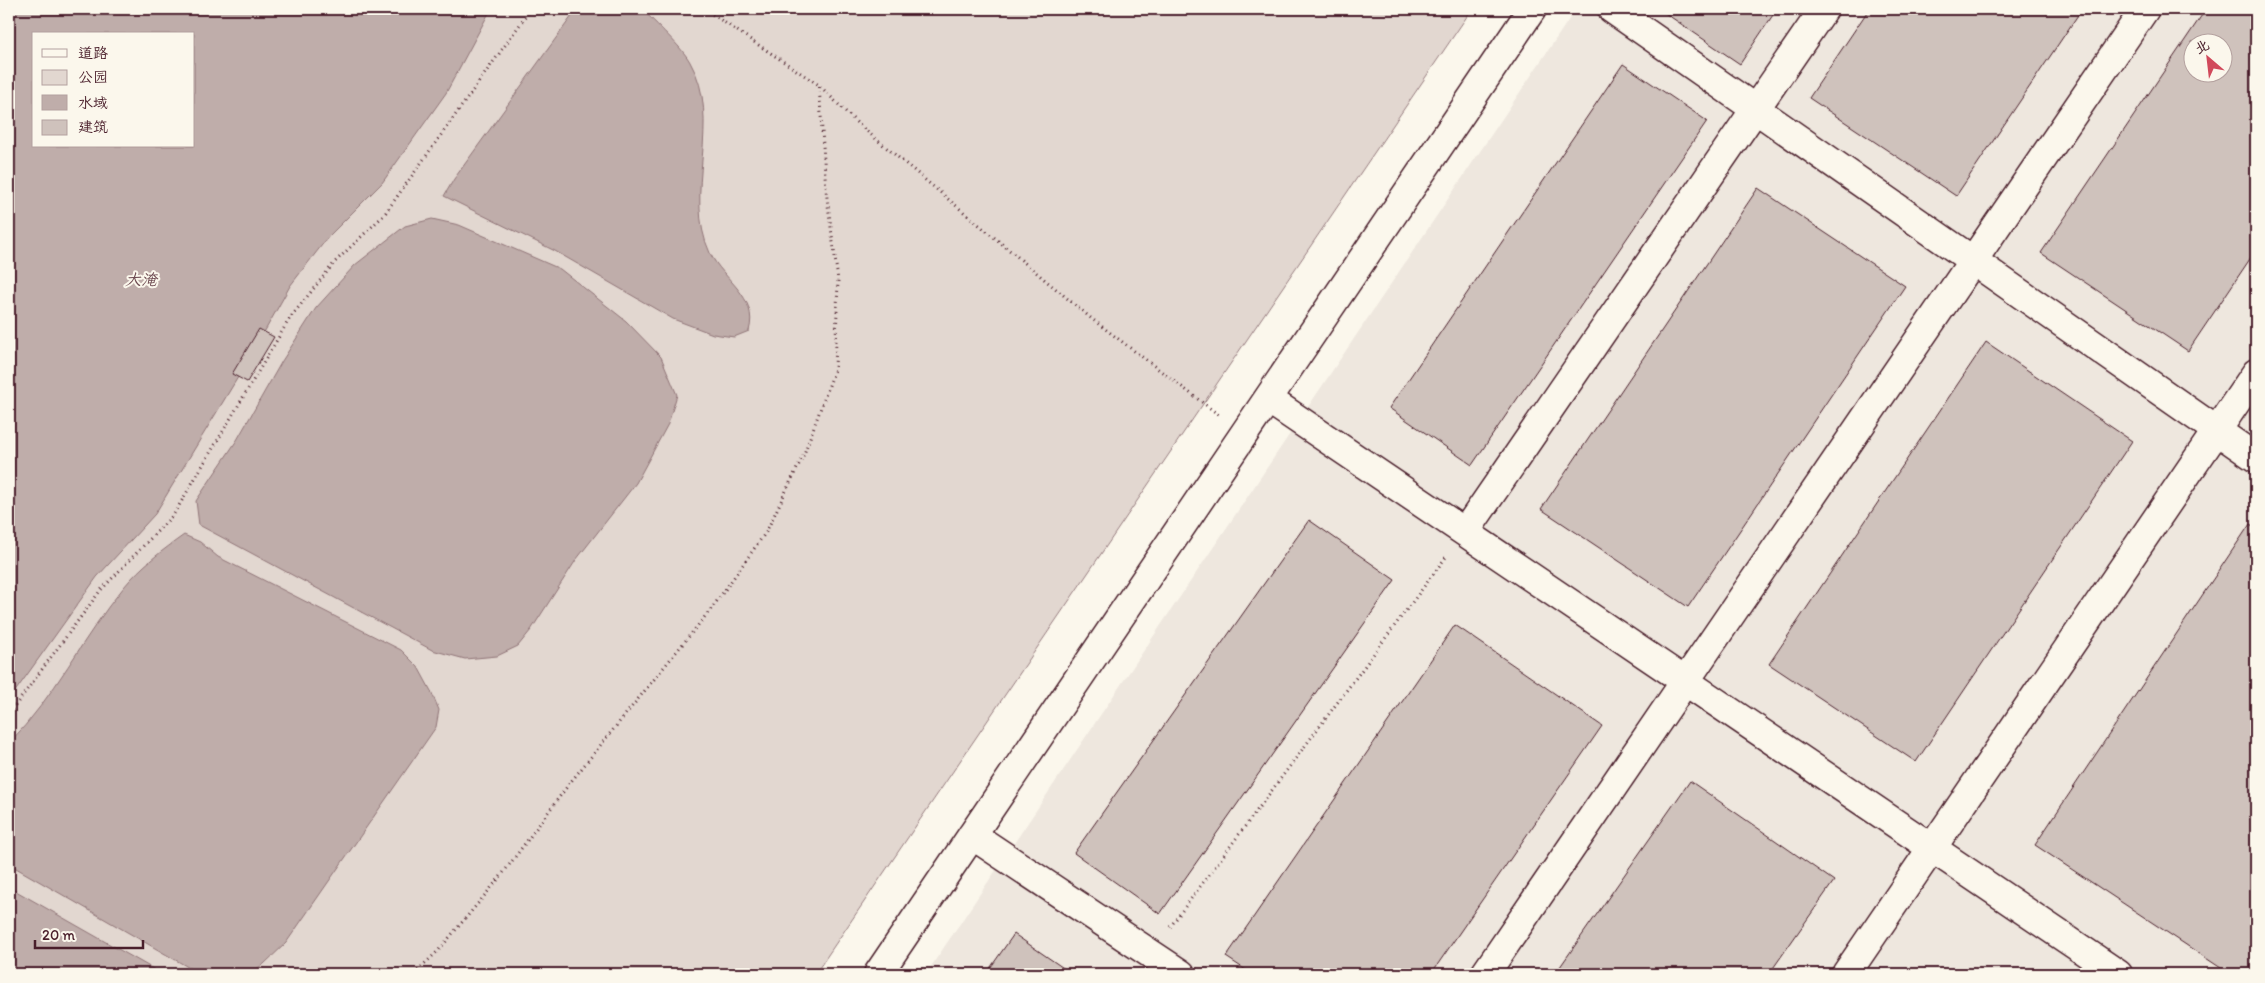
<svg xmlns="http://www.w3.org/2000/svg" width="2265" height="983" font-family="Itim,'LXGW WenKai TC',sans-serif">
<rect width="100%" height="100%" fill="#fbf7ec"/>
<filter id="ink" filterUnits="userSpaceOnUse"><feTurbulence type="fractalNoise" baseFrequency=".02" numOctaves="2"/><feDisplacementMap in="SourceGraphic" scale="10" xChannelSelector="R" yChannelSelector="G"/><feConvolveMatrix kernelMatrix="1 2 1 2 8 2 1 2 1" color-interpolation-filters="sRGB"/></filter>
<g filter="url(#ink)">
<!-- built -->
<path fill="#eee7de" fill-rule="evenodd" d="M 1576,9 L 2256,9 L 2256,974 L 926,974 ZM 2192,42 L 2222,42 L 2222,72 L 2192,72 Z"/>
<!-- green -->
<path fill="#e2d7d0" stroke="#967b7e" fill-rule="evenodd" d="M 9,9 L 1472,9 L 815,974 L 9,974 ZM 34,34 L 194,34 L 194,146 L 34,146 Z"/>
<!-- water -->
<path fill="#bfadaa" stroke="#907477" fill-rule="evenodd" d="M 9,9 L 491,9 L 446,93 L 382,183 L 329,236 L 290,286 L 252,354 L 155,514 L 97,577 L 9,700 ZM 34,34 L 194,34 L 194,146 L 34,146 Z
M 577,9 L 642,9 C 655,23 682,47 690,62 C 724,121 682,193 710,253 C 723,280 759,297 749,331 L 734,337 L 713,334 L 673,319 L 555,251 L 444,196 L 454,179 Z
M 432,219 L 459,225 L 560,269 L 626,321 L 661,357 L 677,395 L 668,424 L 636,483 L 576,560 L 531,630 L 518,646 L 497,656 L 465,659 L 432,650 L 199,525 L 196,501 L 237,440 L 282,361 L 316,308 L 355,265 L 405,226 Z
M 184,535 L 200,542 L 218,557 L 401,650 L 418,667 L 431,691 L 439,710 L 436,727 L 286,943 L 264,964 L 248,974 L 200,974 L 9,864 L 9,743 C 54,698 83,636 124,587 C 141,566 163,550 184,535 Z
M 9,887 L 162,974 L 9,974 Z"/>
<!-- building -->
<path fill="#cfc2bc" stroke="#4a1f2b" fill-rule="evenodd" d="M 1659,9 L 1777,9 L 1740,64 Z
M 1869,9 L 2082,9 L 1956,196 L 1809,98 Z
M 2206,9 L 2256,9 L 2256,250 L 2188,351 L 2041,253 ZM 2192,42 L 2222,42 L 2222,72 L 2192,72 Z
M 1623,64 L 1707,121 L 1472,465 L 1389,408 Z
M 1758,188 L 1905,286 L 1688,607 L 1541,509 Z
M 259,329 L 274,337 L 247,382 L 232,374 Z
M 1986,342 L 2132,441 L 1916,762 L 1769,664 Z
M 1309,520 L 1395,580 L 1160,914 L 1074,853 Z
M 2250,524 L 2256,528 L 2256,974 L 2230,974 L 2035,845 Z
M 1455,625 L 1602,726 L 1431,974 L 1252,974 L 1226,957 Z
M 1690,781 L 1834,881 L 1769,974 L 1555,974 Z
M 1014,934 L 1072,974 L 986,974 Z"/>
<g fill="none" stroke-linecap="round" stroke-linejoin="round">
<defs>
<path id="minor" d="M 1612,9 L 2256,458
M 1268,399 L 2118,974
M 1465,532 L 1824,9
M 972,835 L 1181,974
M 878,974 L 1532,9
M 1485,974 L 2145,9
M 1846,974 L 2256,373"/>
</defs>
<!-- minor casing -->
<use href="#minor" stroke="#4a1f2b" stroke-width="31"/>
<!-- path -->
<path stroke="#4a1f2b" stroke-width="3" stroke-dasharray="1 4" stroke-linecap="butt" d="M 704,9 L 819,85 L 857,123 L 1092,319 L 1219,415
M 9,714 L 100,591 L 174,514 L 290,318 L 335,262 L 384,215 L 531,9
M 1170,927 L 1446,557
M 414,974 L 438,951 L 501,876 L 569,784 L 712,608 L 766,532 L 804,454 L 835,369 L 838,280 L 826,190 L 819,85"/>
<!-- minor -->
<use href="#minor" stroke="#fbf7ec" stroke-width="28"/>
</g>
</g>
<g text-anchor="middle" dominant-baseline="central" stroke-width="4" stroke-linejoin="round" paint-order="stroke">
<!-- water labels -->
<g font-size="16" font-style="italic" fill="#6d4a51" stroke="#fbf7ec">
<text x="141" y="279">大淹</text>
</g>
</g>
<!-- margin -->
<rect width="2265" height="983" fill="none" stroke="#fbf7ec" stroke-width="30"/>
<rect x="15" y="15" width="2235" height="953" fill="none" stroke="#4a1f2b" stroke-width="2" filter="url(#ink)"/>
<!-- legend -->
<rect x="32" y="32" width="162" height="115" fill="#fbf7ec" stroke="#b4a19f"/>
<rect x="42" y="49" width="25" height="8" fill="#fbf7ec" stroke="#b4a19f"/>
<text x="78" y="58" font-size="15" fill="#4a1f2b">道路</text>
<rect x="42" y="70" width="25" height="15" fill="#e2d7d0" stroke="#b4a19f"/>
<text x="78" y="82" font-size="15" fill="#4a1f2b">公园</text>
<rect x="42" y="95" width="25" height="15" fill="#bfadaa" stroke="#b4a19f"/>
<text x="78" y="108" font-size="15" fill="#4a1f2b">水域</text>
<rect x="42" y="120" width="25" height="15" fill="#cfc2bc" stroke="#b4a19f"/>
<text x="78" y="132" font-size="15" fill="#4a1f2b">建筑</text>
<!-- north arrow -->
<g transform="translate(2208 58) rotate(332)"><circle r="24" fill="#fbf7ec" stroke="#b4a19f"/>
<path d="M0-4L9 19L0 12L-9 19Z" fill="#d1495b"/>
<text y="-8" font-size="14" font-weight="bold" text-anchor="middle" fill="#4a1f2b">北</text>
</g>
<!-- scale -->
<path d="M35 940v8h108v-8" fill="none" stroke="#4a1f2b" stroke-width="2.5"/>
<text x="42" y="940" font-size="15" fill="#4a1f2b" stroke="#fbf7ec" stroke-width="4" paint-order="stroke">20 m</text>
</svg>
